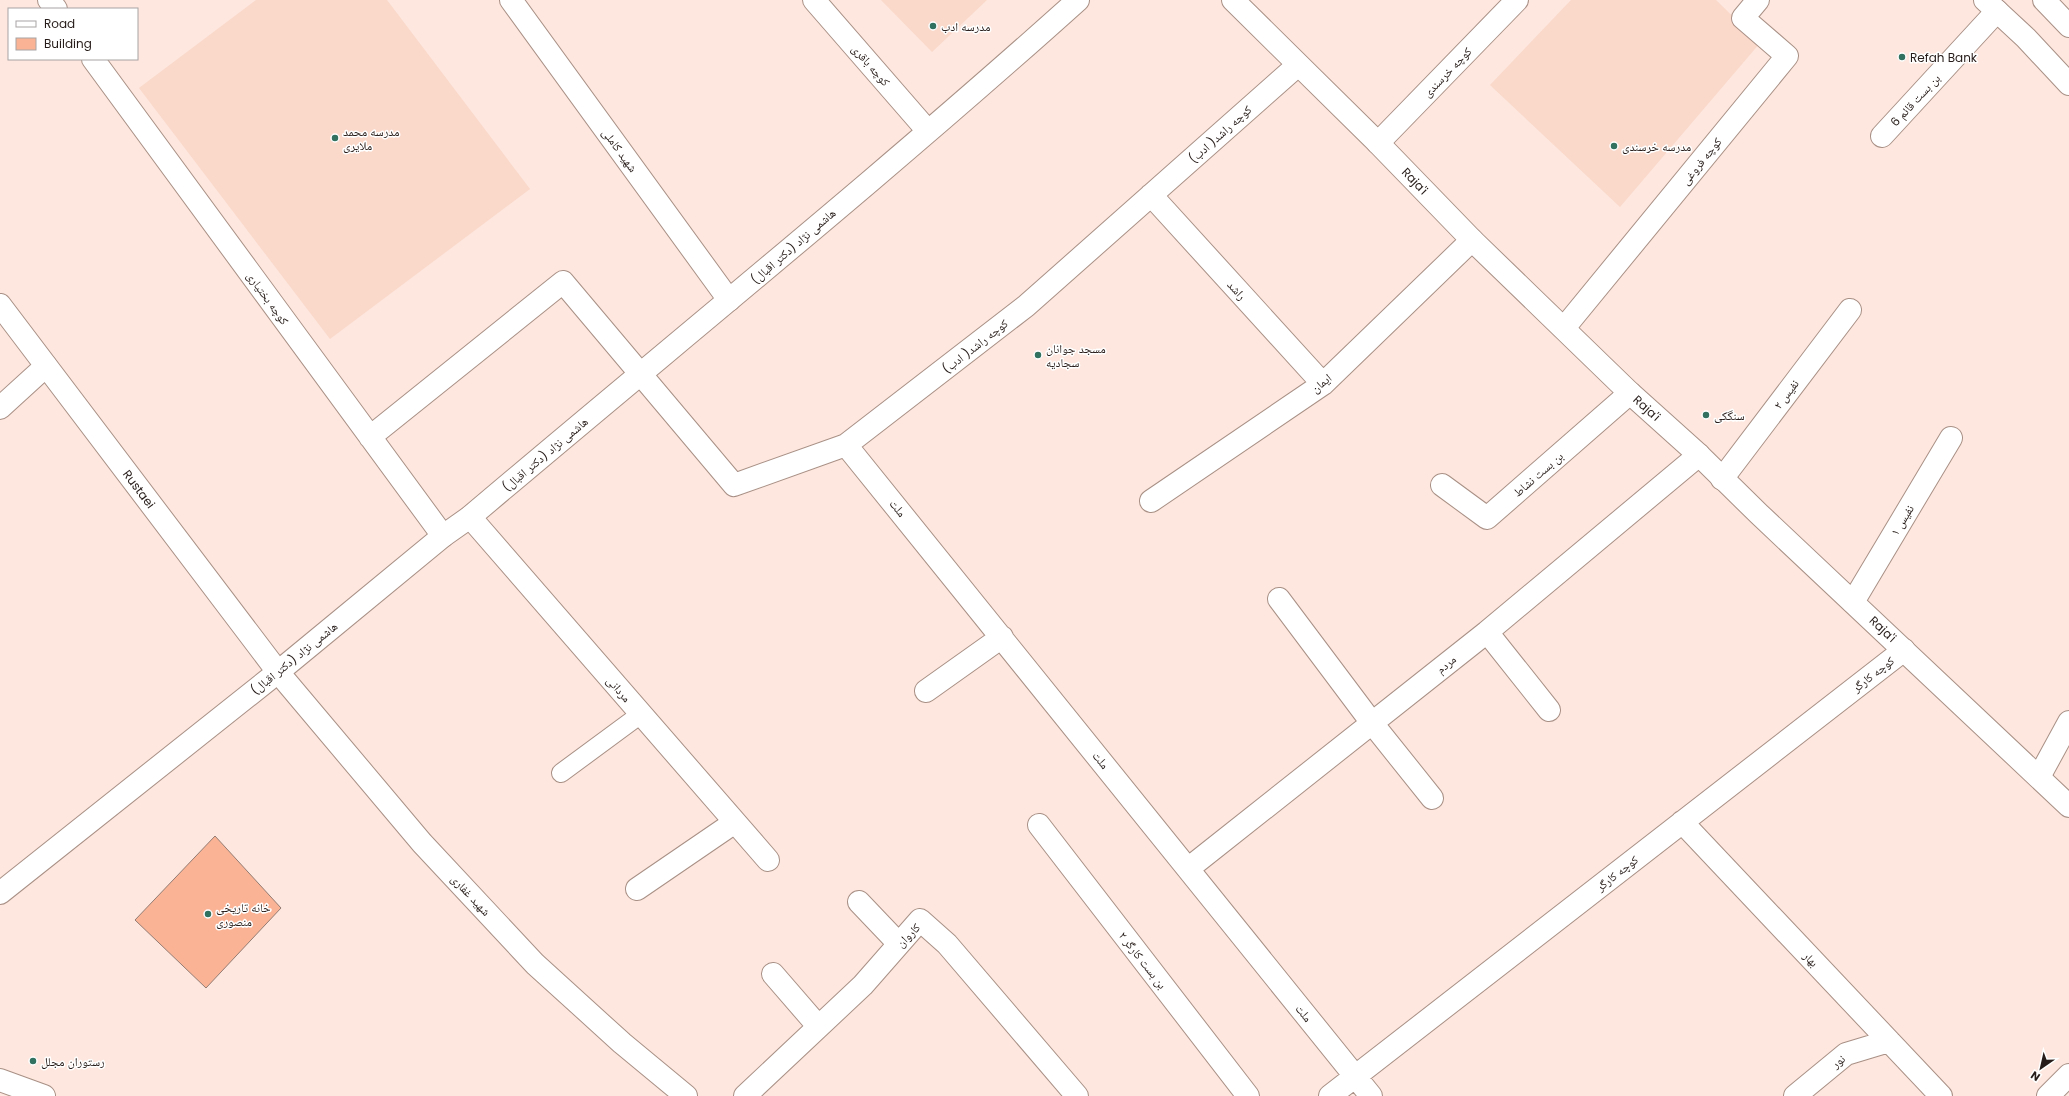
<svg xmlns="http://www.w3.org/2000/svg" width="2069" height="1096" font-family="Poppins,'Noto Naskh Arabic',sans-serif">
<rect width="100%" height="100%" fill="#fde7de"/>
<!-- built -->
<path fill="#fad8ca" d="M 256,0 L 387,0 L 530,189 L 330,339 L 139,88 Z
M 881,0 L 987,0 L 932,52 Z
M 1571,0 L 1716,0 L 1760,43 L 1620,207 L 1490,85 Z"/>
<!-- building -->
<path fill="#fbb395" stroke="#947c73" d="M 215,836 L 281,908 L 206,988 L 135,920 Z"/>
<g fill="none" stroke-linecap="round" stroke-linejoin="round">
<defs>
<path id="lane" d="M 561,773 L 641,714"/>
<path id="street" d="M 49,0 L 56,9
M 511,0 L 729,300
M 814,0 L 927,130
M 93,59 L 443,536
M 1882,136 L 1997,11
M 1378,143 L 1517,0
M 1151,195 L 1323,384
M 1564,328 L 1787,56 L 1743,18 L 1758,0
M 0,408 L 46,366
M 370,437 L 563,282 L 734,485 L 846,445 L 1026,306 L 1298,65
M 846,445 L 1371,1096
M 1722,479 L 1850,310
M 1442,485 L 1487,518 L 1630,393
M 1151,501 L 1323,384 L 1472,240
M 470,517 L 768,860
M 1279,599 L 1372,723 L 1432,798
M 1853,602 L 1951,438
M 1487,632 L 1549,710
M 278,672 L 422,843 L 535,964 L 622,1043 L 686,1096
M 926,691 L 1002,637
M 2039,777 L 2069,722
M 1682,822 L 1941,1096
M 1039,825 L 1248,1096
M 1189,868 L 1487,632 L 1699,455
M 637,889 L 735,822
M 859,902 L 899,944
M 773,974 L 818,1026
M 745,1096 L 863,985 L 920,920 L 947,944 L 1077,1096
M 1330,1096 L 1904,650
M 1795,1096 L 1846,1054 L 1889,1041
M 2048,1096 L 2069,1075"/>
<path id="secondary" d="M 1233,0 L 1378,143 L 1472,240 L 1630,393 L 1699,455 L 1759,514 L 2069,806
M 1985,0 L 2026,38 L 2069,84
M 2044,0 L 2069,26
M 0,305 L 278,672
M 0,893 L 278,672 L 443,536 L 470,517 C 673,345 880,178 1078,0
M 0,1080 L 44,1096"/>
</defs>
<!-- lane casing -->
<use href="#lane" stroke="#a99086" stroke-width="20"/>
<!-- street casing -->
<use href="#street" stroke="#a99086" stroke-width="24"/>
<!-- secondary casing -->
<use href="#secondary" stroke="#a99086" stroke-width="24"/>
<!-- lane -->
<use href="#lane" stroke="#fff" stroke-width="18"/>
<!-- street -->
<use href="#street" stroke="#fff" stroke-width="22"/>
<!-- secondary -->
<use href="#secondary" stroke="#fff" stroke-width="22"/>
</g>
<!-- markers -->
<g fill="#31715f" stroke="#fff" stroke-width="1.5">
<circle cx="933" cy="26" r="4"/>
<circle cx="1902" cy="57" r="4"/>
<circle cx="335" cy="138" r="4"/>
<circle cx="1614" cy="146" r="4"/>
<circle cx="1038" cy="355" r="4"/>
<circle cx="1706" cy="415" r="4"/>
<circle cx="208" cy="914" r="4"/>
<circle cx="33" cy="1061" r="4"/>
</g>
<g text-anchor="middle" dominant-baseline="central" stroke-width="3" stroke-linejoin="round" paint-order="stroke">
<!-- poi labels -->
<g font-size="12" fill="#261c19" stroke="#fff" text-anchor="start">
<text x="941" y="26">مدرسه ادب</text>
<text x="1910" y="57">Refah Bank</text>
<text x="343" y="131">مدرسه محمد<tspan x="343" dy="14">ملایری</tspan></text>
<text x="1622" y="146">مدرسه خرسندی</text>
<text x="1046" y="348">مسجد جوانان<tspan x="1046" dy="14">سجادیه</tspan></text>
<text x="1714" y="415">سنگکی</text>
<text x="216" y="907">خانه تاریخی<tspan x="216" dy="14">منصوری</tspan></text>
<text x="41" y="1061">رستوران مجلل</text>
</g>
<!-- street labels -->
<g font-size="12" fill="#261c19" stroke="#fff">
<text transform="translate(871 65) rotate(49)">کوچه باقری</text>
<text transform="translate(1447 72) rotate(-46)">کوچه خرسندی</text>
<text transform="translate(1915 100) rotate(-47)">بن بست قائم 6</text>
<text transform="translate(1220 134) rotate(-42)">کوچه راشد( ادب)</text>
<text transform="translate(620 150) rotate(54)">شهید کاملی</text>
<text transform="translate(1701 161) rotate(-51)">کوچه فروغی</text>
<text transform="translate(1415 181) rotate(46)">Raja'i</text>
<text transform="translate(793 246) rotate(-41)">هاشمی نژاد (دکتر اقبال)</text>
<text transform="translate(1237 290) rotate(48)">راشد</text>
<text transform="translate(268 298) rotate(54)">کوچه بختیاری</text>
<text transform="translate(975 346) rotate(-38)">کوچه راشد( ادب)</text>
<text transform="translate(1321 383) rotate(-39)">ایمان</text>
<text transform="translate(1786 394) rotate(-53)">نفیس ۲</text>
<text transform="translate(1647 408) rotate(42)">Raja'i</text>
<text transform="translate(545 454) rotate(-40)">هاشمی نژاد (دکتر اقبال)</text>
<text transform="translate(1538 474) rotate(-41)">بن بست نشاط</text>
<text transform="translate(139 489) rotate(53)">Rustaei</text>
<text transform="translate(898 508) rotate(51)">ملت</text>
<text transform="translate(1902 520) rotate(-59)">نفیس ‍۱</text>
<text transform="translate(1883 629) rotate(43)">Raja'i</text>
<text transform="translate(294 658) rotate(-39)">هاشمی نژاد (دکتر اقبال)</text>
<text transform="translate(1446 664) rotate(-39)">مردم</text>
<text transform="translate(1873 674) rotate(-38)">کوچه کارگر</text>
<text transform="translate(619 689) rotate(49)">مردانی</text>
<text transform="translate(1101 760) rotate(51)">ملت</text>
<text transform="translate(1617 873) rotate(-38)">کوچه کارگر</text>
<text transform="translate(471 895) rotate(47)">شهید غفاری</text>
<text transform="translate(908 935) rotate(-45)">کاروان</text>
<text transform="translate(1811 959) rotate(47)">بهار</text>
<text transform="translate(1143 960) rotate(52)">بن بست کارگر ۲</text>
<text transform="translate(1304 1013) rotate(51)">ملت</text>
<text transform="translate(1838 1061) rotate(-38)">نور</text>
</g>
</g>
<!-- legend -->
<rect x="8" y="8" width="130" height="52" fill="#ffffff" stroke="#a8a4a3"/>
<rect x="16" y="21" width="20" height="6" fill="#ffffff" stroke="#a8a4a3"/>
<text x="44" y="28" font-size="12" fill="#261c19">Road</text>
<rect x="16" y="38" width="20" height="12" fill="#fbb395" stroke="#a8a4a3"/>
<text x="44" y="48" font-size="12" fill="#261c19">Building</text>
<!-- north arrow -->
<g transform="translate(2041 1068) rotate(214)" stroke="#ffffff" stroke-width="3" paint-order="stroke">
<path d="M0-3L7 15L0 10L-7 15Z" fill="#261c19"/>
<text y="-6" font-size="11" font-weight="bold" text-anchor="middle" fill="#261c19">N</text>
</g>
</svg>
